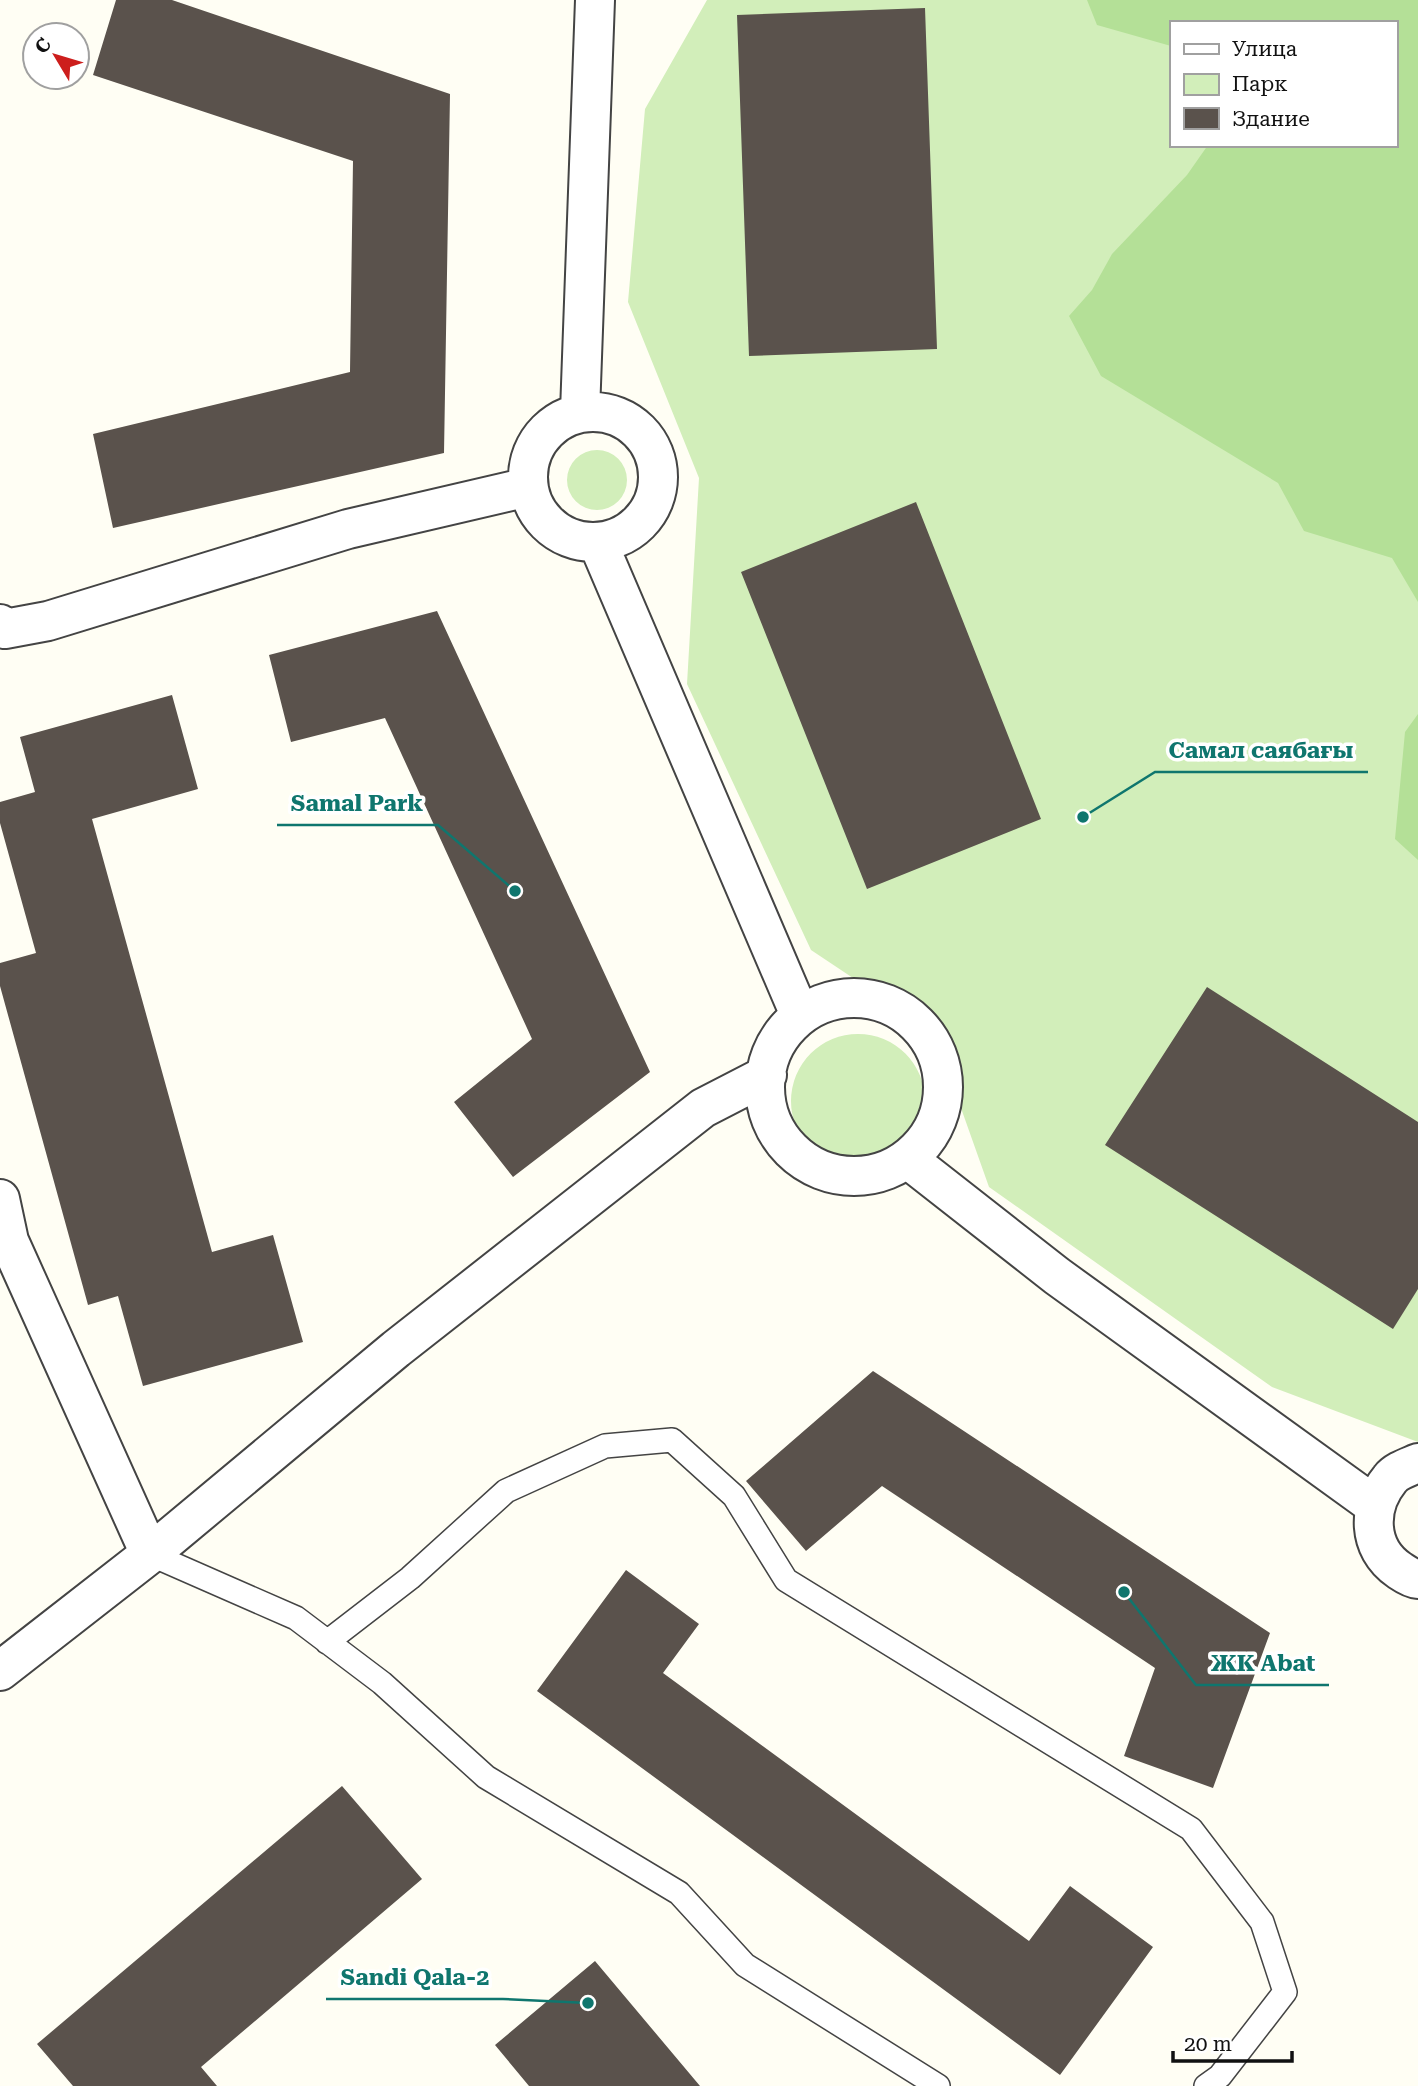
<svg xmlns="http://www.w3.org/2000/svg" width="1418" height="2086" font-family="'Roboto Serif',serif">
<rect width="100%" height="100%" fill="#fffef4"/>
<!-- green -->
<path fill="#d2eeba" fill-rule="evenodd" d="M 707,0 L 1418,0 L 1418,1442 L 1272,1387 L 989,1187 L 934,1032 L 811,950 L 687,684 L 699,478 L 628,302 L 645,109 ZM 1171,23 L 1395,23 L 1395,145 L 1171,145 Z
M567 480a30 30 0 1 1 60 0a30 30 0 1 1-60 0Z
M791 1101a67 67 0 1 1 134 0a67 67 0 1 1-134 0Z"/>
<!-- forest -->
<path fill="#b4e097" d="M 1087,0 L 1418,0 L 1418,602 L 1392,558 L 1304,531 L 1278,483 L 1101,376 L 1069,316 L 1092,290 L 1112,254 L 1187,175 L 1208,145 L 1395,145 L 1395,23 L 1171,23 L 1171,46 L 1097,25 Z
M 1418,714 L 1418,860 L 1395,839 L 1405,732 Z"/>
<!-- building -->
<path fill="#5a524c" d="M 116,0 L 172,0 L 450,94 L 444,453 L 113,528 L 93,434 L 350,372 L 353,161 L 93,75 Z
M 925,8 L 937,349 L 749,356 L 737,15 Z
M 916,502 L 1041,819 L 867,889 L 741,572 Z
M 437,611 L 650,1072 L 513,1177 L 454,1102 L 532,1039 L 385,718 L 291,742 L 269,655 Z
M 172,695 L 198,789 L 92,819 L 212,1252 L 273,1235 L 303,1342 L 143,1386 L 118,1296 L 88,1305 L 0,986 L 0,963 L 36,953 L 0,823 L 0,802 L 35,792 L 20,737 Z
M 1207,987 L 1418,1122 L 1418,1289 L 1393,1329 L 1105,1145 Z
M 873,1371 L 1270,1633 L 1213,1788 L 1124,1756 L 1155,1668 L 882,1486 L 806,1551 L 746,1481 Z
M 626,1570 L 699,1624 L 663,1673 L 1029,1941 L 1070,1886 L 1153,1947 L 1060,2075 L 537,1691 Z
M 342,1786 L 422,1879 L 201,2067 L 217,2086 L 73,2086 L 37,2044 Z
M 595,1961 L 700,2086 L 529,2086 L 495,2045 Z"/>
<g fill="none" stroke-linecap="round" stroke-linejoin="round">
<defs>
<path id="lane" d="M 150,1554 L 296,1618 L 382,1683 L 486,1777 L 679,1893 L 745,1965 L 938,2086
M 327,1642 L 410,1578 L 506,1491 L 605,1446 L 672,1440 L 734,1496 L 786,1580 L 1191,1829 L 1262,1922 L 1285,1992 L 1220,2076 L 1206,2086"/>
<path id="street" d="M528 477a65 65 0 1 1 130 0a65 65 0 1 1-130 0Z
M 580,412 L 595,0
M 598,543 L 800,1015
M 0,624 L 5,629 L 48,621 L 348,529 L 528,487
M765 1087a89 89 0 1 1 178 0a89 89 0 1 1-178 0Z
M 909,1160 L 1057,1276 L 1374,1505
M 0,1199 L 9,1241 L 150,1554
M 1418,1463 C 1409,1467 1396,1471 1390,1479 C 1367,1507 1367,1548 1399,1570 C 1405,1574 1410,1578 1418,1579
M 0,1671 L 150,1554 L 396,1349 L 703,1108 L 767,1075"/>
</defs>
<!-- lane casing -->
<use href="#lane" stroke="#444" stroke-width="26"/>
<!-- street casing -->
<use href="#street" stroke="#444" stroke-width="42"/>
<!-- lane -->
<use href="#lane" stroke="#fff" stroke-width="23"/>
<!-- street -->
<use href="#street" stroke="#fff" stroke-width="38"/>
</g>
<!-- callouts -->
<path fill="none" stroke="#0f766e" stroke-width="2.5" d="M1083 817L1155 772H1368M515 891L438 825H277M1124 1592L1196 1685H1329M588 2003L503 1999H326"/>
<g fill="#0f766e" stroke="#fff" stroke-width="2.5">
<circle cx="1083" cy="817" r="7"/>
<circle cx="515" cy="891" r="7"/>
<circle cx="1124" cy="1592" r="7"/>
<circle cx="588" cy="2003" r="7"/>
</g>
<g font-size="23" text-anchor="middle" font-weight="bold" fill="#0f766e" stroke="#fff" stroke-width="7" stroke-linejoin="round" paint-order="stroke">
<text x="1261" y="758">Самал саябағы</text>
<text x="357" y="811">Samal Park</text>
<text x="1263" y="1671">ЖК Abat</text>
<text x="415" y="1985">Sandi Qala-2</text>
</g>
<!-- legend -->
<rect x="1170" y="21" width="228" height="126" fill="#ffffff" stroke="#a0a0a0" stroke-width="2"/>
<rect x="1184" y="44" width="35" height="10" fill="#ffffff" stroke="#a0a0a0" stroke-width="2"/>
<text x="1232" y="56" font-size="21" fill="#111111">Улица</text>
<rect x="1184" y="74" width="35" height="21" fill="#d2eeba" stroke="#a0a0a0" stroke-width="2"/>
<text x="1232" y="91" font-size="21" fill="#111111">Парк</text>
<rect x="1184" y="108" width="35" height="21" fill="#5a524c" stroke="#a0a0a0" stroke-width="2"/>
<text x="1232" y="126" font-size="21" fill="#111111">Здание</text>
<!-- north arrow -->
<g transform="translate(56 56) rotate(308)"><circle r="33" fill="#ffffff" stroke="#a0a0a0" stroke-width="2"/>
<path d="M0-5L12 26L0 18L-12 26Z" fill="#cd1e1c"/>
<text y="-10" font-size="19" font-weight="bold" text-anchor="middle" fill="#111111">С</text>
</g>
<!-- scale -->
<path d="M1173 2051v10h119v-10" fill="none" stroke="#111111" stroke-width="3.5"/>
<text x="1184" y="2051" font-size="21" fill="#111111" stroke="#ffffff" stroke-width="5" paint-order="stroke">20 m</text>
</svg>
